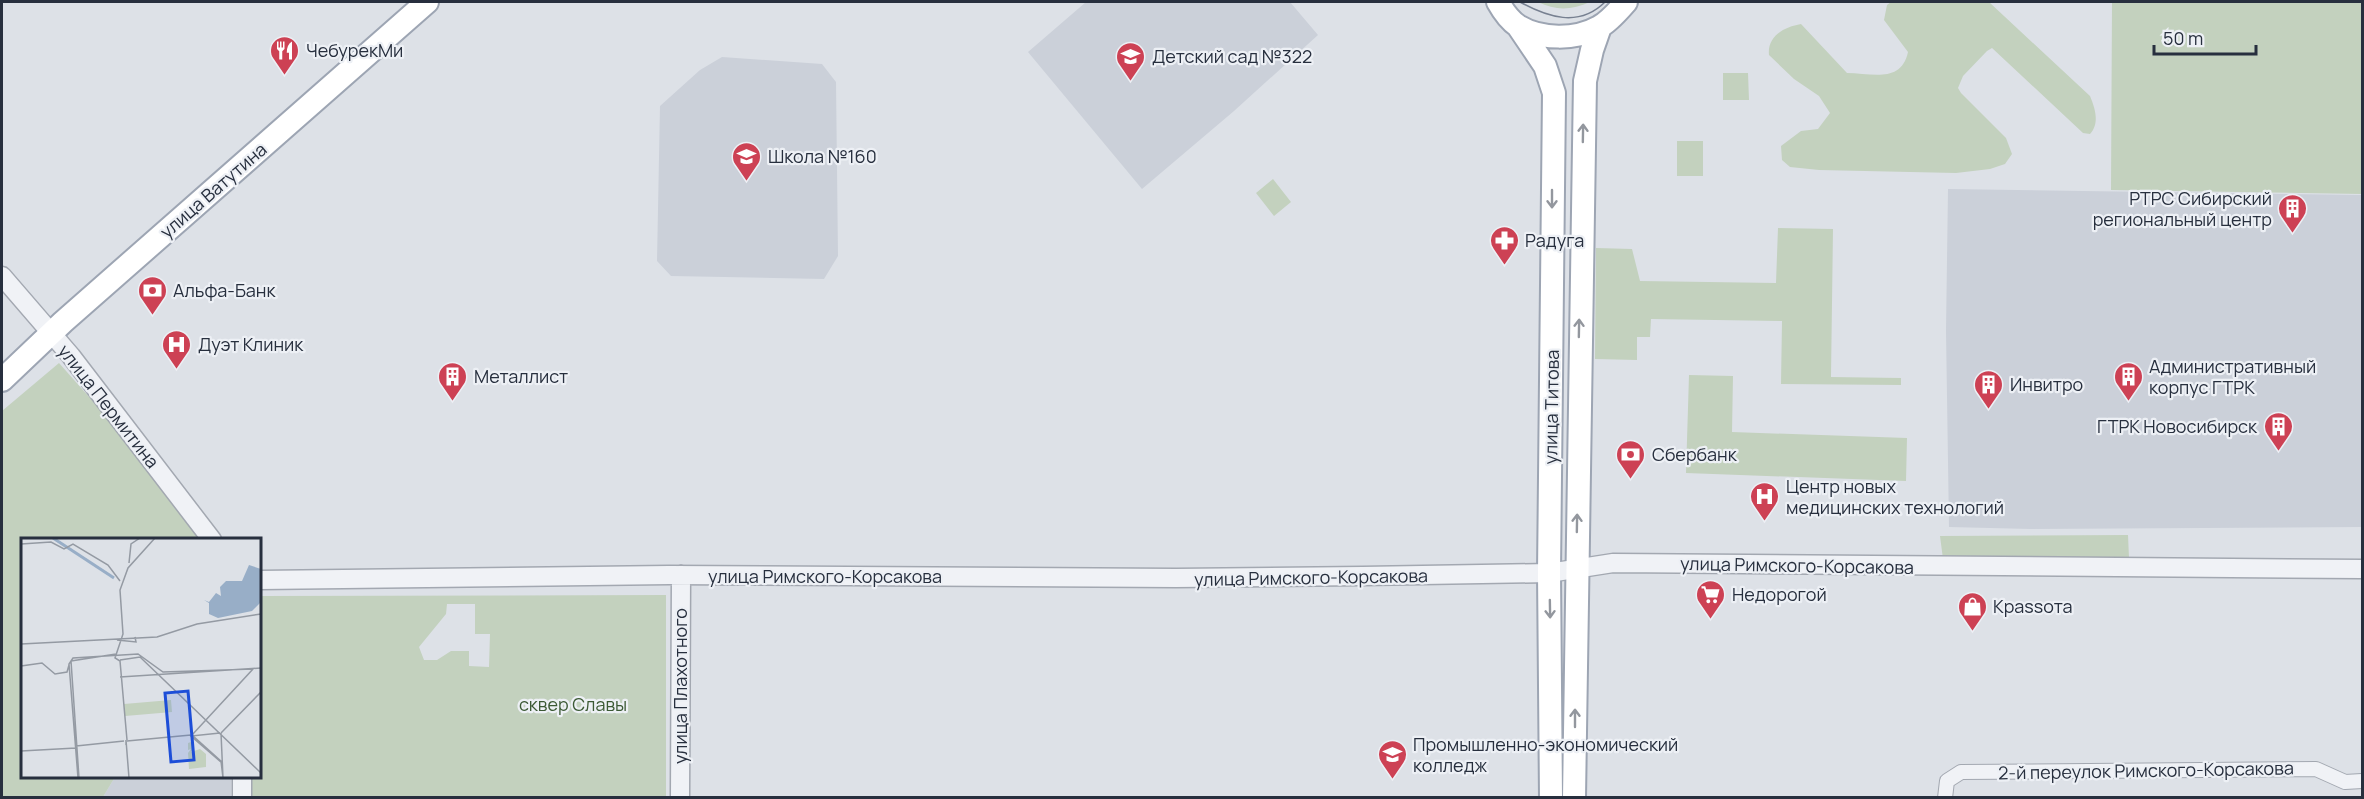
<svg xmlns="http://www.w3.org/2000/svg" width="2364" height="799" font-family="Manrope,sans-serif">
<rect width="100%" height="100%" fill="#dde1e7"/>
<!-- built -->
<path fill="#cbd0d9" d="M 1086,2 L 1290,2 L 1318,35 L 1234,111 L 1142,189 L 1028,52 Z
M 722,57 L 822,64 L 836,82 L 838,256 L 824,279 L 671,276 L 657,261 L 660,106 L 700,70 Z
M 1948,189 L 2362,195 L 2362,527 L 2031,529 L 1949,527 L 1946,331 Z
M 115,777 L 231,777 L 231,797 L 103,797 Z"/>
<!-- green -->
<path fill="#c3d1be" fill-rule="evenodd" d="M 1538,2 L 1590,2 C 1572,10 1556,11 1538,2 Z
M 1891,2 L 1989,2 L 2090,96 C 2095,108 2100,123 2090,134 L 2083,133 L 1992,48 L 1987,51 L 1963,76 L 1958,88 L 1961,93 L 2006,138 L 2012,154 L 2005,164 L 1990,169 L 1956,173 L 1819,170 L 1790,167 L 1782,160 L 1781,146 L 1801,131 L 1818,129 L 1830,113 L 1819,96 L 1794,79 L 1769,55 C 1767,36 1784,27 1801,24 L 1847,73 C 1871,73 1901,84 1908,52 L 1884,20 L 1887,5 Z
M 2112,2 L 2362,2 L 2362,194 L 2111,190 Z
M 1723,73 L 1748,73 L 1749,100 L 1723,100 Z
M 1677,141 L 1703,141 L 1703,176 L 1677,176 Z
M 1273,179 L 1291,202 L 1274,216 L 1256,193 Z
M 1778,228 L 1833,229 L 1831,377 L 1901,378 L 1901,385 L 1781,384 L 1782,321 L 1651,319 L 1650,337 L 1637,337 L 1637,360 L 1595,359 L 1596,248 L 1632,249 L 1640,281 L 1776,283 Z
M 59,363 L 207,530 L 207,539 L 22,540 L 22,776 L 115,777 L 103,797 L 2,798 L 2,411 Z
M 1689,375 L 1733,376 L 1732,432 L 1907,438 L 1906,481 L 1686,473 Z
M 2128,535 L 2129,558 L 1943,559 L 1940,536 Z
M 666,595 L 666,797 L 249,798 L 249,777 L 260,776 L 260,596 ZM 447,604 L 475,604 L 475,634 L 490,634 L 489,667 L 469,666 L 469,651 L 451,651 L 437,660 L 424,660 L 419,647 L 446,614 Z"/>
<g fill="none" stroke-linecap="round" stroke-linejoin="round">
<defs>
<path id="minor" d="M 1945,798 L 1947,781 L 1961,772 L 2316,769 L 2345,782 L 2362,781"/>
<path id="tertiary" d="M 2,276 L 71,356 L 212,540
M 260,580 L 669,575 L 1176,578 L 1363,576 L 1549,573 L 1613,563 L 2362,569
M 242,776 L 242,798
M 680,798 L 681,575"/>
<path id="primary" d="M 1498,2 C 1503,11 1509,20 1518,26 C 1541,40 1576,40 1599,27 C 1609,22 1619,10 1626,2
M 1518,26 L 1545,66 L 1554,93 L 1549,573 L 1551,798
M 2,380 L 63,322 L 427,2
M 1574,798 L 1585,81 L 1592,50 L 1600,27"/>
</defs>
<!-- minor casing -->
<use href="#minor" stroke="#a3a8b1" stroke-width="16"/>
<!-- tertiary casing -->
<use href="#tertiary" stroke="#a3a8b1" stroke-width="21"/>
<!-- primary casing -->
<use href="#primary" stroke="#9da5b3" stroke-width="26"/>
<!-- minor -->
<use href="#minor" stroke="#f0f2f6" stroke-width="14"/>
<!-- tertiary -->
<use href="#tertiary" stroke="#f0f2f6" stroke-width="18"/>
<!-- primary -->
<use href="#primary" stroke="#fff" stroke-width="22"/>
<!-- tram -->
<path stroke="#778091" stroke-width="1.5" d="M 1520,2 C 1547,17 1579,28 1605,2"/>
</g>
<!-- one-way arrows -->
<defs><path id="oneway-shaft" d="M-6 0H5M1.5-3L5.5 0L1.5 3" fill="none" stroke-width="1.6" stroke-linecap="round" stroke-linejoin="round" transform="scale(1.5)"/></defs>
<g stroke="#93979e">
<use href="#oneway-shaft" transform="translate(1583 133) rotate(-89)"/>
<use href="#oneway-shaft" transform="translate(1552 199) rotate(90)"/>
<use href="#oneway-shaft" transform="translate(1579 328) rotate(-89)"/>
<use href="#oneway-shaft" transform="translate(1577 523) rotate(-89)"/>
<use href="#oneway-shaft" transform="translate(1550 609) rotate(89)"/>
<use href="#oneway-shaft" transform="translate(1575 718) rotate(-90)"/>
</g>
<!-- icons -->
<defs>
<symbol id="restaurant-pin" viewBox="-11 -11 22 30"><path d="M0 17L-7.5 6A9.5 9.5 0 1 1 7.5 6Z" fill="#cd4154" stroke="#edf0f5"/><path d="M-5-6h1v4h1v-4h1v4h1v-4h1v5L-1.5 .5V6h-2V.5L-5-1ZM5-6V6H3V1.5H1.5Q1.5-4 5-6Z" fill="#fff"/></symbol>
<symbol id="school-pin" viewBox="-11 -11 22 30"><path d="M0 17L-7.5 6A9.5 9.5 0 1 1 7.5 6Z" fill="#cd4154" stroke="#edf0f5"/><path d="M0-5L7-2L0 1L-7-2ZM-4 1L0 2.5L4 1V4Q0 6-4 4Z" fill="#fff"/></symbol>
<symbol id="building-pin" viewBox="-11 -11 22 30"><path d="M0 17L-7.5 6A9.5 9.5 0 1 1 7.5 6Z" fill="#cd4154" stroke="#edf0f5"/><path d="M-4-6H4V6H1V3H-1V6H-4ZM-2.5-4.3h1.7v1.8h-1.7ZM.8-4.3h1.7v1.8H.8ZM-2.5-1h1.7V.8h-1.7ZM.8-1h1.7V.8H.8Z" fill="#fff"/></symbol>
<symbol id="pharmacy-pin" viewBox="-11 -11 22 30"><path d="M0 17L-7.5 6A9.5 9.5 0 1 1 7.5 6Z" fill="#cd4154" stroke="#edf0f5"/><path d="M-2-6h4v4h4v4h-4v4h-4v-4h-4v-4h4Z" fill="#fff"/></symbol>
<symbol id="bank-pin" viewBox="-11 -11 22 30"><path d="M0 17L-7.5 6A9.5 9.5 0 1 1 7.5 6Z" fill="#cd4154" stroke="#edf0f5"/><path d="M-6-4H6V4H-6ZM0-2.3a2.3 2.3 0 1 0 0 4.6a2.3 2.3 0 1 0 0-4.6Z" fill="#fff"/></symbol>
<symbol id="hospital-pin" viewBox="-11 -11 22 30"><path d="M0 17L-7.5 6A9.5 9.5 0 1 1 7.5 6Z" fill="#cd4154" stroke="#edf0f5"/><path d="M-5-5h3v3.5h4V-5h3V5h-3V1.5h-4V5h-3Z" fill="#fff"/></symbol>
<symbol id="supermarket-pin" viewBox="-11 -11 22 30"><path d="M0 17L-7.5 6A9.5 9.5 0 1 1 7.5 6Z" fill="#cd4154" stroke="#edf0f5"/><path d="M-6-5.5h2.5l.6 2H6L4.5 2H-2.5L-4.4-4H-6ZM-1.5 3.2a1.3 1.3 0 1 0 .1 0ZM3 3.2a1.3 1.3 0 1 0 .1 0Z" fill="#fff"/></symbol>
<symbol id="shop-pin" viewBox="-11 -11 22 30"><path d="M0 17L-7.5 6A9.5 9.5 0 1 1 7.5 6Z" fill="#cd4154" stroke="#edf0f5"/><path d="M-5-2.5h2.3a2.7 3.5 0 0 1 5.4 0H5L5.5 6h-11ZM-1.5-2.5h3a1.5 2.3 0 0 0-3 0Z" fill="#fff"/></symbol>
<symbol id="university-pin" viewBox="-11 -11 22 30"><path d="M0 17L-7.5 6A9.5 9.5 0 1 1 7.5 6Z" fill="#cd4154" stroke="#edf0f5"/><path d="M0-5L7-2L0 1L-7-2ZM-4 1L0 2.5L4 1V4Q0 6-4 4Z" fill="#fff"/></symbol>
</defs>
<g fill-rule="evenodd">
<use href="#restaurant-pin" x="268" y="34" width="33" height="45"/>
<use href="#school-pin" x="1114" y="40" width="33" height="45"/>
<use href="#school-pin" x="730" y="140" width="33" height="45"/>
<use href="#building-pin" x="2276" y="192" width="33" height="45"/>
<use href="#pharmacy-pin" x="1488" y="224" width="33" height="45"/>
<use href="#bank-pin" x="136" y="274" width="33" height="45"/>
<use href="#hospital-pin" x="160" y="328" width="33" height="45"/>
<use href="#building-pin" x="436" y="360" width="33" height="45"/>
<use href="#building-pin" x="2112" y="360" width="33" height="45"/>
<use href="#building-pin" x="1972" y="368" width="33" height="45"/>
<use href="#building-pin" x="2262" y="410" width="33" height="45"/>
<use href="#bank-pin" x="1614" y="438" width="33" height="45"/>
<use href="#hospital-pin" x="1748" y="480" width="33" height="45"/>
<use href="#supermarket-pin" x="1694" y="578" width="33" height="45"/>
<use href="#shop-pin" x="1956" y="590" width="33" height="45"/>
<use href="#university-pin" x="1376" y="738" width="33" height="45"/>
</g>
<g text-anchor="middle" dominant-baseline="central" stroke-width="4.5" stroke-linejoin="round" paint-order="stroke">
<!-- poi labels -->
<g font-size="18" fill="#272f3e" stroke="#edf0f5" text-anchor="start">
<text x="306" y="50">ЧебурекМи</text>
<text x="1152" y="56">Детский сад №322</text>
<text x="768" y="156">Школа №160</text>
<text x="2272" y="198" text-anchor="end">РТРС Сибирский<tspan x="2272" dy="21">региональный центр</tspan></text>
<text x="1525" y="240">Радуга</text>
<text x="173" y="290">Альфа-Банк</text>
<text x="198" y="344">Дуэт Клиник</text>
<text x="2149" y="366">Административный<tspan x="2149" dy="21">корпус ГТРК</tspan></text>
<text x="474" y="376">Металлист</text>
<text x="2010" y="384">Инвитро</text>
<text x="2257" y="426" text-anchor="end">ГТРК Новосибирск</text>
<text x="1652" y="454">Сбербанк</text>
<text x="1786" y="486">Центр новых<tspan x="1786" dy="21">медицинских технологий</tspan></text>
<text x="1732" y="594">Недорогой</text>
<text x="1993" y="606">Краssота</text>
<text x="1413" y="744">Промышленно-экономический<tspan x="1413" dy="21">колледж</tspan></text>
</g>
<!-- street labels -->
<g font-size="18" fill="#272f3e" stroke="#edf0f5">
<text transform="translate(213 190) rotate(-41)">улица Ватутина</text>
<text transform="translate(109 406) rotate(52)">улица Пермитина</text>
<text transform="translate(1551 407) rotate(-89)">улица Титова</text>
<text transform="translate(1797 565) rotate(1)">улица Римского-Корсакова</text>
<text x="825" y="576">улица Римского-Корсакова</text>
<text transform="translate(1311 577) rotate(-1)">улица Римского-Корсакова</text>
<text transform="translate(680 686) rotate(-90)">улица Плахотного</text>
<text transform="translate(2146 770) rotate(-1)">2-й переулок Римского-Корсакова</text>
</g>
<!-- park labels -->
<g font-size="18" fill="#3b5934" stroke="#edf0f5">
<text x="573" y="704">сквер Славы</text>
</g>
</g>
<!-- overview -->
<g transform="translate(21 538)">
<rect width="240" height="240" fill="#dde1e7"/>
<path d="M 150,162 L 151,174 L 104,178 L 103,166 ZM 170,204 L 173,210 L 170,214 L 179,211 L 185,216 L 185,229 L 168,231 L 167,215 L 170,211 L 167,212 L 167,205 Z" fill="#c3d1be"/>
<path d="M 228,27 L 240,31 L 239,65 L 231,73 L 197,80 L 188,76 L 188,65 L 183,62 L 188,64 L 195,55 L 200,58 L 199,49 L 205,43 L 221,43 Z" fill="#98aec7"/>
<path fill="none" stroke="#98aec7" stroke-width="3" d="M 32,0 L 93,40"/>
<path fill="none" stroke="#949aa3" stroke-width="1.5" d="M 0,6 L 30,4 L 43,11 L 52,6 L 87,27 L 99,43M 108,25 L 110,6 L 119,0M 96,102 L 115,104 L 114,99M 0,106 L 136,99 L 176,86 L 240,76M 99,122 L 119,119 L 240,235M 50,123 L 58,240M 50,123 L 95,116M 0,128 L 21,125 L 34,136 L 46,134 L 48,127M 99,139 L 240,130M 199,195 L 170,198 L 201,225M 200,195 L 240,154M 200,195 L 202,240M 171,197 L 200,223 L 202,240M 106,202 L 99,123 L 94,120 L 102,96 L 99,52 L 107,30 L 134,0M 106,203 L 170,197M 105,207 L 105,202 L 108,240M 55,208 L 103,203M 0,213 L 55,210M 57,240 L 48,126 L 52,120 L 117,116 L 142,134 L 232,131 L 171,197"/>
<path fill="#1d4ed8" fill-opacity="0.15" stroke="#1d4ed8" stroke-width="3" d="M 167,153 L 173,222 L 150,224 L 144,155 Z"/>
<rect width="240" height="240" fill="none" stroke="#272f3e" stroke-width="3"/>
</g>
<!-- border -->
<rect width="2364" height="799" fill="none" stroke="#272f3e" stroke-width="6"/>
<!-- scale -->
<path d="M2154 45v9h102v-9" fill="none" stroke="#272f3e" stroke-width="3"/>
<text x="2163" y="45" font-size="18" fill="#272f3e" stroke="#edf0f5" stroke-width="4.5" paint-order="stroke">50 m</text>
</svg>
